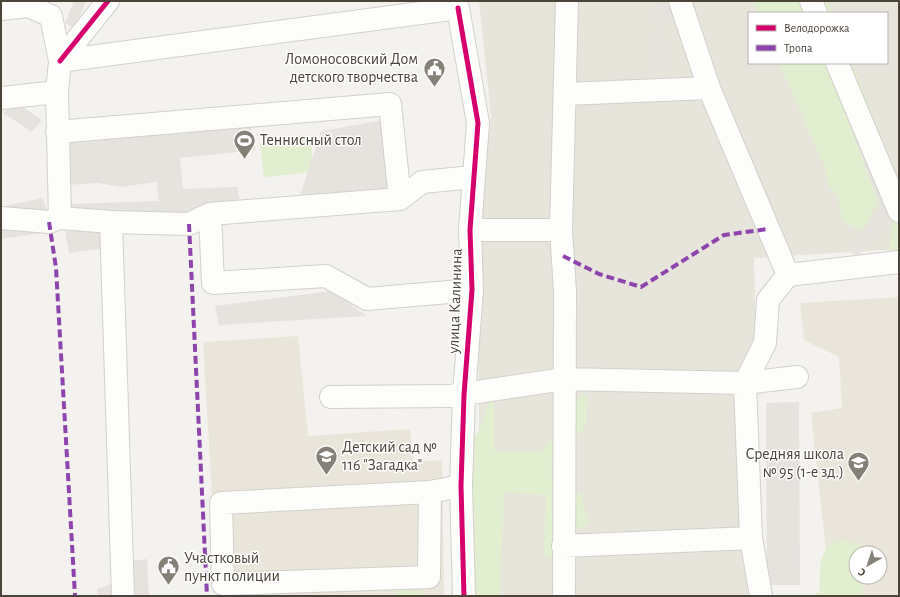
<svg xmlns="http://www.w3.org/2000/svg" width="900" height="597" font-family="'Alegreya Sans',sans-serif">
<rect width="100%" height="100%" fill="#f4f2ee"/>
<!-- residential -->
<path fill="#e7e4dc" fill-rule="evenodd" d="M 479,1 L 899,1 L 899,249 L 754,258 L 761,596 L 480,596 L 478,225 L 491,116 ZM 749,13 L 887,13 L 887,63 L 749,63 Z"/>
<!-- industrial -->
<path fill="#e6e2de" d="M 799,402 L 800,585 L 767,585 L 766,403 Z"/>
<!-- education -->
<path fill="#eae5da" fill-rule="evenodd" d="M 899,297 L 899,596 L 831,596 L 811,413 L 842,408 L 839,357 L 804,340 L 800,303 ZM 856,553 L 880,553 L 880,577 L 856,577 Z
M 298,336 L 308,436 L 410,429 L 413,462 L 442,460 L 444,596 L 218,596 L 203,342 Z"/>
<!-- green -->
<path fill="#e1eecf" d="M 752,1 L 827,1 L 832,13 L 757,13 Z
M 779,63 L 852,63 L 899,180 L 899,258 L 891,254 C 887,242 892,230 893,217 L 881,201 C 868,212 872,221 861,231 L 843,221 L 837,196 L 829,186 L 825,168 Z
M 310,137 L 314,172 L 264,177 L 260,143 Z
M 583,393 L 587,398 L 586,424 L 583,430 L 573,437 L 555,454 L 552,460 L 551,478 L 555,484 L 574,493 L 581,493 L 589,524 L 572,532 L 550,560 L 544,555 L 546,495 L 504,493 L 500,596 L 472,596 L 468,442 C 486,427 482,417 491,399 L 494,405 L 494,451 L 542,451 Z
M 839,540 C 849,541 863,541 865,553 L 856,553 L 856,577 L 863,577 L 863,596 L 815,596 L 820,589 C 819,572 819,545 839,540 Z
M 397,589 L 424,591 L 422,596 L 397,596 Z"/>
<!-- parking -->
<path fill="#e6e3df" d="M 74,1 L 86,1 L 75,29 L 65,23 Z
M 653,1 L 671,1 L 679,20 L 660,23 L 668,68 L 650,71 L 657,34 Z
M 827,63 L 890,213 L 858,256 L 851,252 L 881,209 Z
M 17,103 L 42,120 L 32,132 L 3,113 Z
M 385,120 L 394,194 L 299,199 L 321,131 Z
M 250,124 L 256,150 L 180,158 L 183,189 L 237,187 L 241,205 L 165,217 L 71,212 L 69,204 L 159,201 L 157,182 L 120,187 L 98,183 L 65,185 L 64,140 Z
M 42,198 L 56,231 L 1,239 L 1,207 Z
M 100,229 L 106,248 L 69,253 L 65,230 Z
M 331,291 L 367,316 L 219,325 L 215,306 Z
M 147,559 L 149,596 L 135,596 L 131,561 Z
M 114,583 L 115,596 L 97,596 L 97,589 Z"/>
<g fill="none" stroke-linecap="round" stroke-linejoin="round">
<defs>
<path id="minor" d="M 680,1 L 709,88 L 788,275
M 811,1 L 816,13
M 1,9 L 28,6 L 51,16 L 60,61 L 458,8 L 478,123 L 470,230 L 472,290 L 464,395 L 461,486 L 464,596
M 837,63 L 899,211
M 565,94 L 709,88
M 1,98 L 57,92
M 57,132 L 390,104 L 400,199
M 210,214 L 213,283 L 326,276 L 367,299 L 472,290
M 1,218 L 49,222 L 60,218 L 111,222 L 189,224 L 210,214 L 400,199 L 422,182 L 473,177
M 60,218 L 57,92 L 60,61 L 108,1
M 111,222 L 123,596
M 470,230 L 561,230
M 331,397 L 450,396 L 564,379 L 745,383 L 797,377
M 430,492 L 429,577 L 223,584 L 221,503 L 430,492 L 461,486
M 563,546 L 751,538
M 564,596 L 565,291 L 561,230 L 567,1
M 761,596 L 751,538 L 745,383 L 765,343 L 768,300 L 788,275 L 899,262"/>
</defs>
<!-- minor casing -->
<use href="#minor" stroke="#d2d0cb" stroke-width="24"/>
<!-- minor -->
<use href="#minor" stroke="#fdfdfc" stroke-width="22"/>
<!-- quiet -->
<path stroke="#8e44ad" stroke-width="4" stroke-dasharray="8 4" stroke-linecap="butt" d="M 49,222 L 56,268 L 75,596
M 189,224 L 207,596
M 563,256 L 599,274 L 641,287 L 724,235 L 768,229"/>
<defs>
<path id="cycleway" d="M 458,8 L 478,123 L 470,230 L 472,290 L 464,395 L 461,486 L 464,596
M 60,61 L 108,1"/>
</defs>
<!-- cycleway casing -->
<use href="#cycleway" stroke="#fff" stroke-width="8"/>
<!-- cycleway -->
<use href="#cycleway" stroke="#d6006c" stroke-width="5"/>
</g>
<!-- icons -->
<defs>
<symbol id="civic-pin" viewBox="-11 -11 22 30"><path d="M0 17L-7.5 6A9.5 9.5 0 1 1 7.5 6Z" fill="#868178" stroke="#fff"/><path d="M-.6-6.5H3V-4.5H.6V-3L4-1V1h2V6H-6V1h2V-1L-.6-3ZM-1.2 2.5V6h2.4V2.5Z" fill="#fff"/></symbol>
<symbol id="stadium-pin" viewBox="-11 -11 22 30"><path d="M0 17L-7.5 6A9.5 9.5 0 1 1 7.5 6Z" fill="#868178" stroke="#fff"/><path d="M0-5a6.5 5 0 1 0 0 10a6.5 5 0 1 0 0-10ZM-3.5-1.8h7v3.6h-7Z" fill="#fff"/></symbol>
<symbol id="school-pin" viewBox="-11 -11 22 30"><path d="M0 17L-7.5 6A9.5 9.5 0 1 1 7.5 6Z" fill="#868178" stroke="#fff"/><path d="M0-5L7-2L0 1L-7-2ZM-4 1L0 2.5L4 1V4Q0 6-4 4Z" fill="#fff"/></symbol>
</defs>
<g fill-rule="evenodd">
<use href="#civic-pin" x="422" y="56" width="25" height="34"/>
<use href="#stadium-pin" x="232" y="128" width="25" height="34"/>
<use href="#school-pin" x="314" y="444" width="25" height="34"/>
<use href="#school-pin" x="846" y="450" width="25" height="34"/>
<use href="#civic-pin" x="156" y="554" width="25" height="34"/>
</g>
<g text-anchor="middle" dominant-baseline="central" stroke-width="3" stroke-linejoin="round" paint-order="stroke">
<!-- poi labels -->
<g font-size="16" fill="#4b4439" stroke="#fff" text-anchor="start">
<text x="418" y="59" text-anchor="end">Ломоносовский Дом<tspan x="418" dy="18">детского творчества</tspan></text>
<text x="260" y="140">Теннисный стол</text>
<text x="342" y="447">Детский сад №<tspan x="342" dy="18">116 "Загадка"</tspan></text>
<text x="844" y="454" text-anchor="end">Средняя школа<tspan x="844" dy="18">№ 95 (1-е зд.)</tspan></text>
<text x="184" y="558">Участковый<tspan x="184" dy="18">пункт полиции</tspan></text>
</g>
<!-- street labels -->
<g font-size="16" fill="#4b4439" stroke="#fff">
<text transform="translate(455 301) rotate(-88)">улица Калинина</text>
</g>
</g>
<!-- border -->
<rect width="900" height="597" fill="none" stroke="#4b4439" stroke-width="4"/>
<!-- legend -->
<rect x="748" y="12" width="140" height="52" fill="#ffffff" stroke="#b7b4b0"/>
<rect x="756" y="25" width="20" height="6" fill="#d6006c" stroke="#b7b4b0"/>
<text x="784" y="32" font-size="12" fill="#4b4439">Велодорожка</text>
<rect x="756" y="45" width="20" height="6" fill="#8e44ad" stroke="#b7b4b0"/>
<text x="784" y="52" font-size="12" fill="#4b4439">Тропа</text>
<!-- north arrow -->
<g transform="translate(868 565) rotate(219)"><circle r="19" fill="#ffffff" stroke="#b7b4b0"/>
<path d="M0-3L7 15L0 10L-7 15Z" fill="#868178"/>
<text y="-6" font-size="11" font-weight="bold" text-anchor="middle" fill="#4b4439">С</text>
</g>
</svg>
